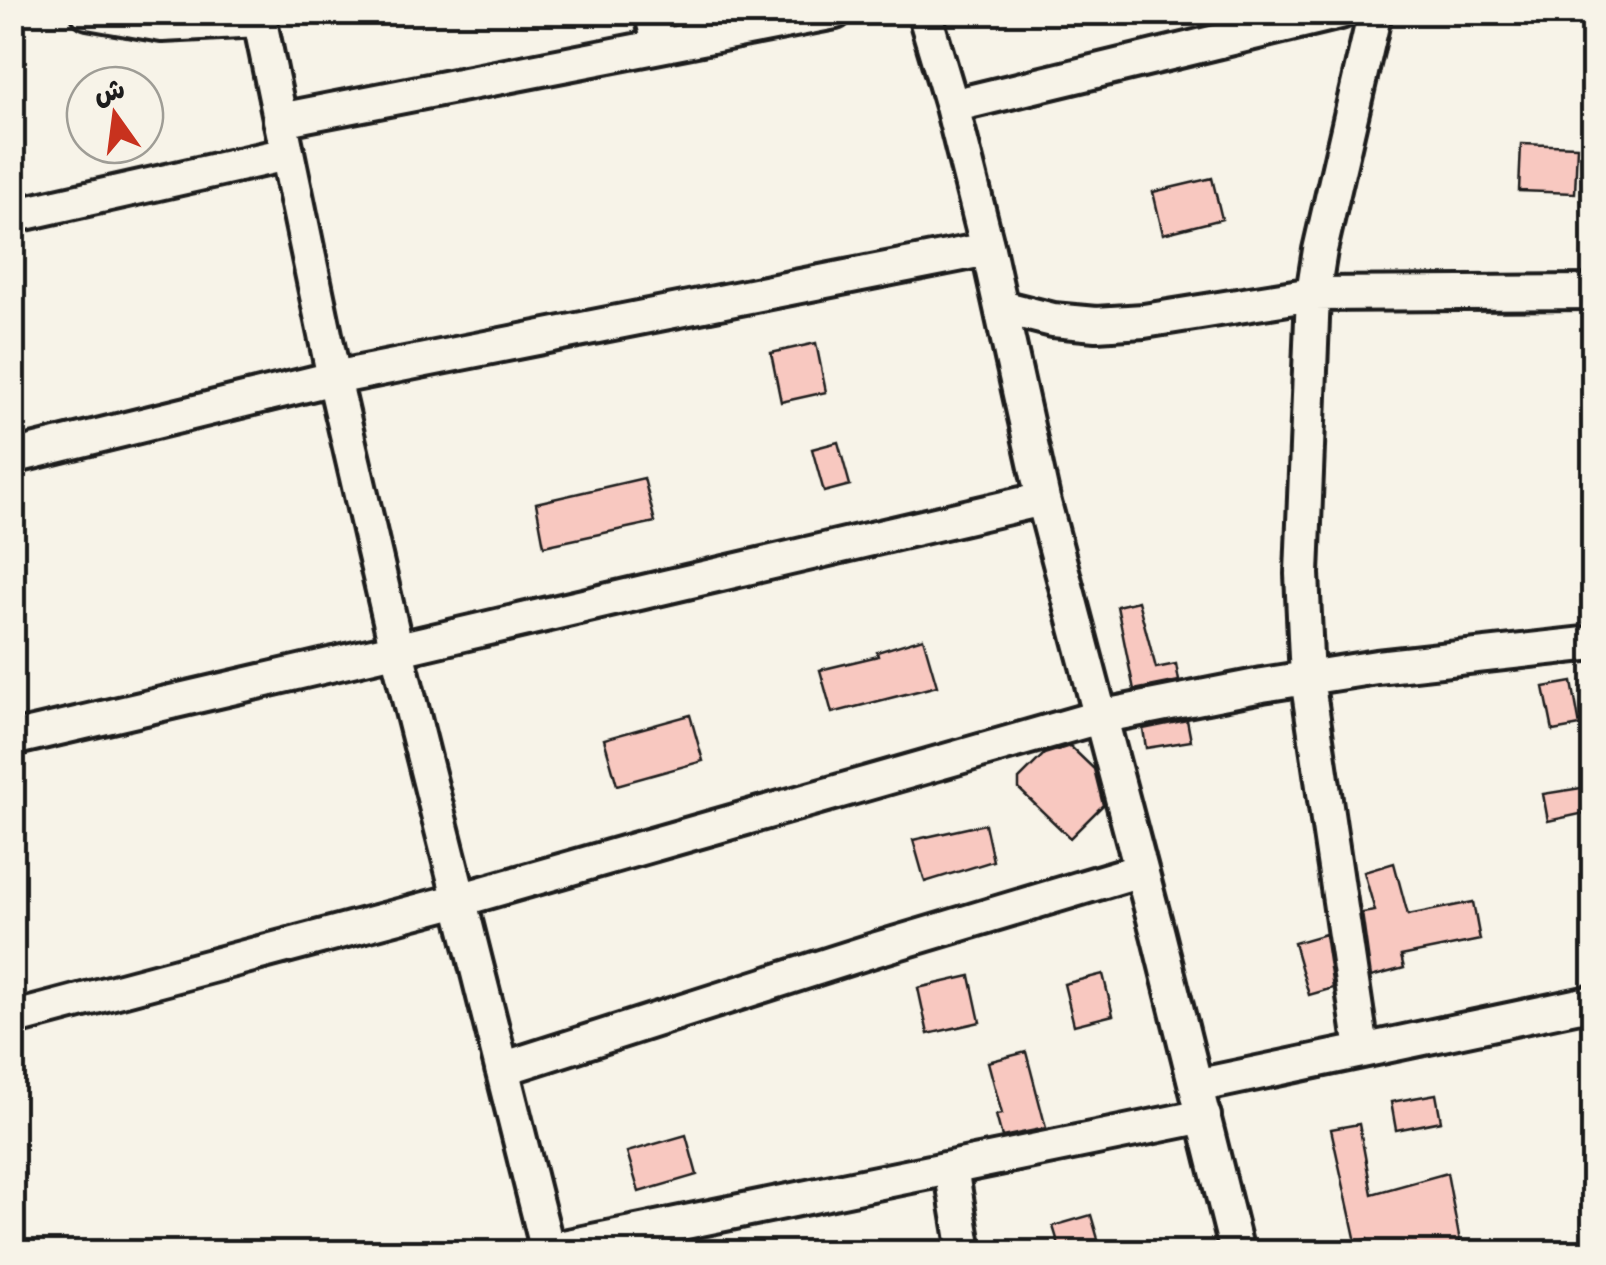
<svg xmlns="http://www.w3.org/2000/svg" width="1606" height="1265" font-family="'Comic Neue','Playpen Sans Arabic',sans-serif">
<rect width="100%" height="100%" fill="#f7f3e8"/>
<filter id="ink" filterUnits="userSpaceOnUse"><feTurbulence type="fractalNoise" baseFrequency=".01" numOctaves="2"/><feDisplacementMap in="SourceGraphic" scale="20" xChannelSelector="R" yChannelSelector="G"/><feConvolveMatrix kernelMatrix="1 2 1 2 8 2 1 2 1" color-interpolation-filters="sRGB"/></filter>
<g filter="url(#ink)">
<!-- building -->
<path fill="#f8c8c0" stroke="#1c1c1c" stroke-width="2.5" d="M 1521,144 L 1577,146 L 1575,193 L 1519,191 Z
M 1212,178 L 1222,219 L 1163,234 L 1153,192 Z
M 816,343 L 826,392 L 781,402 L 771,353 Z
M 838,442 L 850,485 L 824,492 L 812,449 Z
M 644,478 L 655,522 L 544,546 L 536,503 Z
M 1138,601 L 1156,668 L 1176,664 L 1179,681 L 1134,690 L 1117,606 Z
M 923,638 L 937,686 L 832,713 L 820,670 L 878,656 L 877,652 Z
M 1572,682 L 1580,726 L 1553,731 L 1544,687 Z
M 690,715 L 703,761 L 617,785 L 604,739 Z
M 1187,720 L 1191,741 L 1146,748 L 1143,729 Z
M 1070,746 L 1094,769 L 1103,805 L 1070,838 L 1019,789 L 1019,779 L 1044,754 Z
M 1594,786 L 1594,811 L 1548,821 L 1543,794 Z
M 985,824 L 993,861 L 925,882 L 913,840 Z
M 1394,863 L 1408,915 L 1473,902 L 1480,940 L 1401,956 L 1404,968 L 1371,977 L 1362,913 L 1375,911 L 1364,872 Z
M 1325,934 L 1333,988 L 1309,995 L 1294,943 Z
M 1103,974 L 1113,1015 L 1074,1025 L 1064,984 Z
M 970,976 L 980,1022 L 928,1034 L 918,988 Z
M 1026,1052 L 1046,1128 L 1002,1137 L 996,1115 L 1002,1114 L 988,1062 Z
M 1436,1094 L 1441,1121 L 1396,1130 L 1391,1102 Z
M 1359,1124 L 1372,1194 L 1447,1173 L 1462,1252 L 1370,1252 L 1367,1239 L 1356,1242 L 1331,1129 Z
M 686,1135 L 697,1175 L 639,1192 L 627,1152 Z
M 1091,1215 L 1100,1246 L 1078,1252 L 1061,1252 L 1053,1226 Z"/>
<g fill="none" stroke-linecap="round" stroke-linejoin="round">
<defs>
<path id="street" d="M 88,12 L 162,25 L 260,20
M 258,12 L 334,378 L 397,651 L 548,1251
M 651,12 L 660,46
M 924,12 L 952,106 L 988,249 L 1043,499 L 1158,934 L 1237,1252
M 952,106 L 1340,12
M 280,120 L 835,12
M 12,216 L 287,154
M 1001,307 L 1053,320 L 1096,324 L 1144,321 L 1313,294 L 1594,292
M 12,457 L 334,378 L 988,249
M 12,739 L 1043,499
M 12,1019 L 459,900 L 1099,717 L 1262,685 L 1377,667 L 1594,643
M 1362,1050 L 1307,678 L 1302,574 L 1313,294 L 1320,250 L 1375,12
M 502,1069 L 877,949 L 1141,870
M 1196,1086 L 1594,1002
M 951,1168 L 965,1252
M 539,1252 L 1204,1116"/>
</defs>
<!-- street casing -->
<use href="#street" stroke="#1c1c1c" stroke-width="40"/>
<!-- street -->
<use href="#street" stroke="#f7f3e8" stroke-width="32"/>
</g>
</g>
<!-- margin -->
<rect width="1606" height="1265" fill="none" stroke="#f7f3e8" stroke-width="50"/>
<rect x="25" y="25" width="1556" height="1215" fill="none" stroke="#1c1c1c" stroke-width="4" filter="url(#ink)"/>
<!-- north arrow -->
<g transform="translate(115 115) rotate(346)"><circle r="48" fill="#f7f3e8" stroke="#9f9d96" stroke-width="2.5"/>
<path d="M0-8L18 38L0 25L-18 38Z" fill="#c8321e"/>
<text y="-15" font-size="28" font-weight="bold" text-anchor="middle" fill="#1c1c1c">ش</text>
</g>
</svg>
